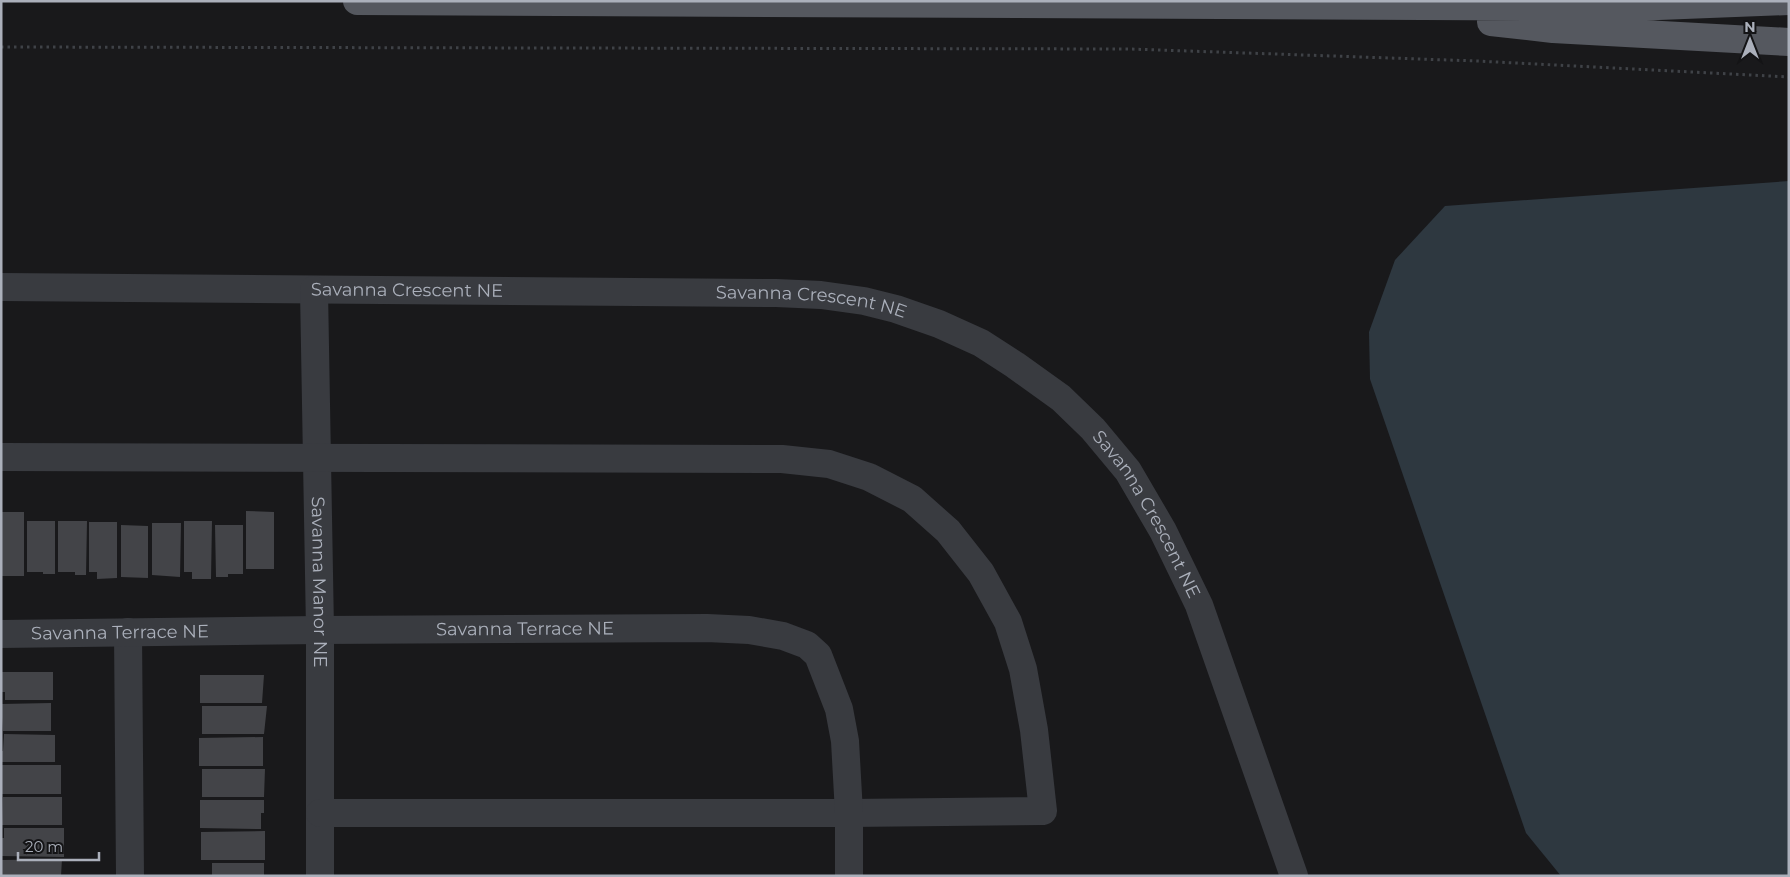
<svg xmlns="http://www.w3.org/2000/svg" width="1790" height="877" font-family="Montserrat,sans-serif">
<rect width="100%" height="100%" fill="#19191b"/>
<!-- water -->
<path fill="#2e3840" d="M 1789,181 L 1789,876 L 1561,876 L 1526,833 L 1370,379 L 1369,332 L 1395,260 L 1445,206 Z"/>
<!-- building -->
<path fill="#434448" d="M 246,511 L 274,512 L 274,569 L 246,569 Z
M 1,512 L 24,512 L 24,576 L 1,576 Z
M 27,521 L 55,521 L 55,574 L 43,574 L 43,572 L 27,572 Z
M 58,521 L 87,521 L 86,575 L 75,575 L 75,572 L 58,572 Z
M 184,521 L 212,521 L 211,579 L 192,579 L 192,572 L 184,572 Z
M 89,522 L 117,522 L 117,578 L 97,579 L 97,572 L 89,572 Z
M 152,523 L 181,523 L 180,577 L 152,575 Z
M 121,525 L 148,526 L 148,578 L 121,577 Z
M 215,525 L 243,525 L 243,574 L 228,574 L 228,577 L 216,577 Z
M 2,672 L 53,672 L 53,700 L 5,700 L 5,692 L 2,692 Z
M 200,675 L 264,675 L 262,703 L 200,703 Z
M 51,703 L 51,731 L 3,731 L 1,704 Z
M 202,706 L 267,706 L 264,734 L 202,734 Z
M 4,734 L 55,735 L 55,762 L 1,762 L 1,751 L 3,751 Z
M 263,737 L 263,766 L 199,766 L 199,738 Z
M 2,765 L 61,765 L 61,794 L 1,794 Z
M 202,769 L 265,769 L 264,797 L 202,797 Z
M 3,797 L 62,797 L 62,825 L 2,825 Z
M 200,800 L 264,800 L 264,813 L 261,813 L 261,829 L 200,828 Z
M 4,828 L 64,828 L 64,857 L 1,856 L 1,838 L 4,838 Z
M 265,831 L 265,860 L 201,860 L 201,832 Z
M 62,859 L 61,876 L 1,876 L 2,860 Z
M 212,863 L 264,863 L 264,876 L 212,876 Z"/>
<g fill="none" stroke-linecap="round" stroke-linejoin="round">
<!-- path -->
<path stroke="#3f4247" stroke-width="3" stroke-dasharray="2.5 4" stroke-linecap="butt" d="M 1,47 L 1130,49 L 1477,61 L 1789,77"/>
<!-- minor -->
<g stroke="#393b40" stroke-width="28">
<path id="s1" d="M 1,287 L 776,293 L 821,295 L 864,301 L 896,309 L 939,324 L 981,343 L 1015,365 L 1061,398 L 1093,429 L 1128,471 L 1163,531 L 1199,605 L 1294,876"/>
<path id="s2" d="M 314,290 L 320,630 L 320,876"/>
<path d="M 1,457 L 782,459 L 829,464 L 869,477 L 912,499 L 948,531 L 981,573 L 1008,622 L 1023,669 L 1034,730 L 1043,811 L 849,813 L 320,813"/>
<path d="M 128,632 L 130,876"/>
<path id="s3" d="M 1,634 L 320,630 L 707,628 L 749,630 L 783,636 L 807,645 L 818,655 L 839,709 L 845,741 L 849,813 L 849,876"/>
</g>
<!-- major -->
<path stroke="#55585f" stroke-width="28" d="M 357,1 L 1633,7 L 1789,1
M 1491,22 L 1553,29 L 1789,42"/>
</g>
<g text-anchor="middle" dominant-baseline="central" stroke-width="5" stroke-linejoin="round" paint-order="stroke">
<!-- street labels -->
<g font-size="18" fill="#abb0bb" stroke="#141416">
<text stroke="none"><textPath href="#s1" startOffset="406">Savanna Crescent NE</textPath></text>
<text stroke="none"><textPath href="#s1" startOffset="811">Savanna Crescent NE</textPath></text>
<text stroke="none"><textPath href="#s1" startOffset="1231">Savanna Crescent NE</textPath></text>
<text stroke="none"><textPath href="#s2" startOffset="292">Savanna Manor NE</textPath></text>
<text stroke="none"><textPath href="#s3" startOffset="524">Savanna Terrace NE</textPath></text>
<text stroke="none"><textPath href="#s3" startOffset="119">Savanna Terrace NE</textPath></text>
</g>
</g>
<!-- border -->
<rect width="1790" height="877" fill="none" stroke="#abb0bb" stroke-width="5"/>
<!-- north arrow -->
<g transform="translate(1750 40)" stroke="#141416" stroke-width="4" paint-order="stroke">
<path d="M0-4L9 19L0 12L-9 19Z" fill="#abb0bb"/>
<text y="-8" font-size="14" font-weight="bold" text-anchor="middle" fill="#abb0bb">N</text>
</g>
<!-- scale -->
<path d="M18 852v8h81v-8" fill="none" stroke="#abb0bb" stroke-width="2.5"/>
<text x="25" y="852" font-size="15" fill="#abb0bb" stroke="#141416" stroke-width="4" paint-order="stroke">20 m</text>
</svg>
